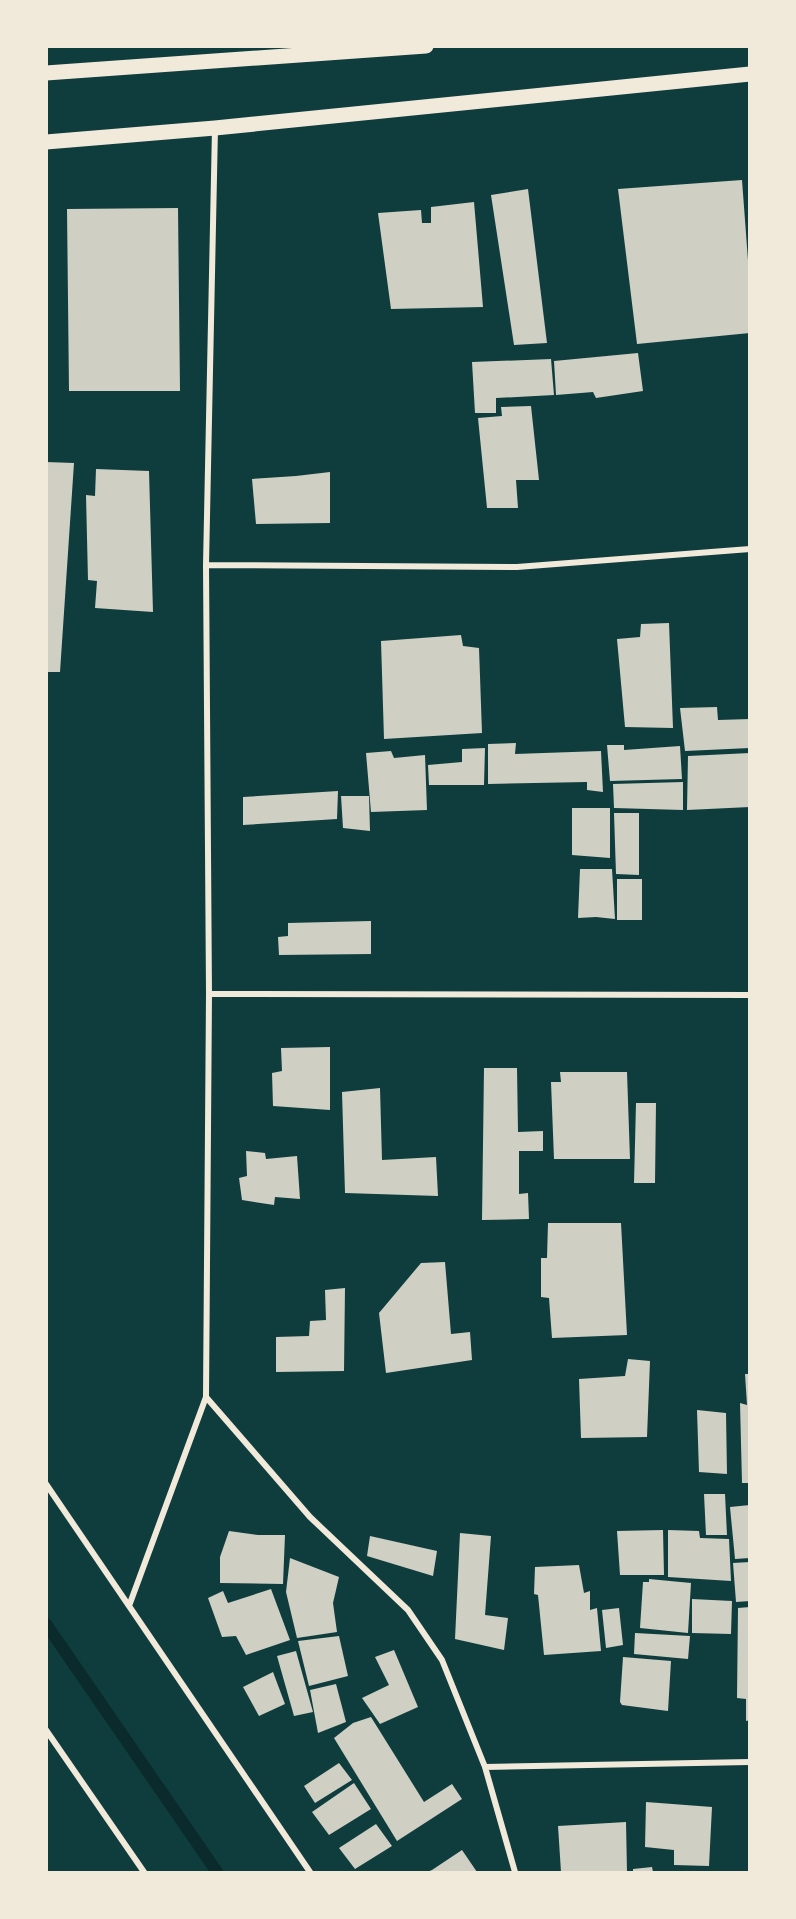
<svg xmlns="http://www.w3.org/2000/svg" width="796" height="1919" font-family="'Archivo Narrow',sans-serif">
<rect width="100%" height="100%" fill="#0f3d3e"/>
<g fill="none" stroke-linecap="round" stroke-linejoin="round">
<!-- stream -->
<path stroke="#0a2a2b" stroke-width="12" d="M 46,1624 L 217,1872"/>
</g>
<!-- building -->
<path fill="#cfcfc3" d="M 742,180 L 750,287 L 750,333 L 637,344 L 618,189 Z
M 528,189 L 547,343 L 514,345 L 491,195 Z
M 474,202 L 483,307 L 391,309 L 378,213 L 421,210 L 422,223 L 431,223 L 431,207 Z
M 178,208 L 180,391 L 69,391 L 67,209 Z
M 638,353 L 643,391 L 596,398 L 593,392 L 556,395 L 554,361 Z
M 551,359 L 554,395 L 496,398 L 496,413 L 475,413 L 472,362 Z
M 531,406 L 539,480 L 516,480 L 518,508 L 487,508 L 478,418 L 502,416 L 501,407 Z
M 46,462 L 74,463 L 60,672 L 46,672 Z
M 96,469 L 149,471 L 153,612 L 95,608 L 97,581 L 88,580 L 86,495 L 95,496 Z
M 330,472 L 330,523 L 256,524 L 252,479 L 296,476 Z
M 669,623 L 673,728 L 625,727 L 617,639 L 640,637 L 641,624 Z
M 461,635 L 463,646 L 479,648 L 482,733 L 384,739 L 381,641 Z
M 717,707 L 718,720 L 750,719 L 750,748 L 685,751 L 680,708 Z
M 516,743 L 515,754 L 601,751 L 603,792 L 587,790 L 587,782 L 488,784 L 488,744 Z
M 607,745 L 624,745 L 624,750 L 680,746 L 682,779 L 610,781 Z
M 485,748 L 484,785 L 429,785 L 428,765 L 462,762 L 462,749 Z
M 391,751 L 394,758 L 425,755 L 427,810 L 371,812 L 366,753 Z
M 750,753 L 750,807 L 687,810 L 688,756 Z
M 683,782 L 683,810 L 614,808 L 613,784 Z
M 338,791 L 337,819 L 243,825 L 243,797 Z
M 341,796 L 369,796 L 370,831 L 343,828 Z
M 572,808 L 610,808 L 610,858 L 572,855 Z
M 614,813 L 639,813 L 639,875 L 616,874 Z
M 580,869 L 612,869 L 615,919 L 596,917 L 578,918 Z
M 617,879 L 642,879 L 642,920 L 617,920 Z
M 371,921 L 371,954 L 279,955 L 278,937 L 288,936 L 288,923 Z
M 330,1047 L 330,1110 L 273,1106 L 272,1073 L 282,1071 L 281,1048 Z
M 484,1068 L 517,1068 L 518,1132 L 543,1131 L 543,1151 L 519,1151 L 519,1194 L 528,1193 L 529,1219 L 482,1220 Z
M 560,1072 L 627,1072 L 630,1159 L 554,1159 L 551,1082 L 561,1082 Z
M 380,1088 L 382,1160 L 436,1157 L 438,1196 L 345,1193 L 342,1092 Z
M 636,1103 L 656,1103 L 655,1183 L 634,1183 Z
M 246,1151 L 265,1153 L 266,1159 L 297,1156 L 300,1199 L 275,1197 L 274,1205 L 242,1200 L 239,1178 L 247,1176 Z
M 548,1223 L 621,1223 L 627,1335 L 552,1338 L 549,1298 L 541,1297 L 541,1258 L 547,1258 Z
M 445,1262 L 451,1334 L 470,1332 L 472,1360 L 386,1373 L 379,1313 L 421,1263 Z
M 345,1288 L 344,1371 L 276,1372 L 276,1337 L 309,1336 L 310,1321 L 326,1320 L 325,1290 Z
M 628,1359 L 650,1361 L 647,1437 L 581,1438 L 579,1379 L 625,1376 Z
M 745,1374 L 750,1374 L 750,1483 L 742,1483 L 740,1403 L 747,1405 Z
M 697,1410 L 726,1413 L 727,1474 L 699,1472 Z
M 704,1494 L 725,1494 L 727,1535 L 706,1535 Z
M 750,1505 L 750,1558 L 735,1559 L 730,1507 Z
M 663,1530 L 664,1575 L 620,1575 L 617,1531 Z
M 668,1530 L 699,1531 L 700,1538 L 729,1539 L 731,1581 L 668,1577 Z
M 229,1531 L 258,1535 L 285,1535 L 283,1584 L 220,1583 L 220,1557 Z
M 460,1533 L 491,1536 L 485,1615 L 508,1618 L 504,1650 L 455,1639 Z
M 370,1536 L 437,1551 L 433,1576 L 367,1556 Z
M 290,1558 L 339,1577 L 333,1603 L 337,1632 L 297,1638 L 286,1592 Z
M 750,1562 L 750,1601 L 736,1602 L 733,1563 Z
M 579,1565 L 584,1593 L 590,1591 L 590,1610 L 597,1608 L 601,1651 L 544,1655 L 538,1595 L 534,1594 L 535,1567 Z
M 649,1579 L 691,1583 L 688,1633 L 640,1628 L 643,1582 L 649,1582 Z
M 271,1589 L 290,1640 L 246,1655 L 236,1636 L 222,1637 L 208,1598 L 223,1591 L 228,1603 Z
M 692,1599 L 732,1601 L 731,1634 L 692,1633 Z
M 750,1607 L 750,1720 L 746,1721 L 746,1699 L 737,1698 L 738,1608 Z
M 619,1608 L 623,1645 L 606,1648 L 602,1610 Z
M 635,1633 L 690,1636 L 688,1659 L 634,1654 Z
M 339,1636 L 348,1676 L 309,1686 L 298,1641 Z
M 394,1650 L 418,1707 L 380,1724 L 362,1698 L 389,1685 L 375,1657 Z
M 296,1651 L 313,1712 L 294,1716 L 277,1656 Z
M 623,1657 L 671,1661 L 668,1711 L 622,1705 L 620,1702 Z
M 273,1672 L 285,1704 L 259,1716 L 243,1687 Z
M 336,1684 L 346,1722 L 318,1733 L 310,1690 Z
M 371,1717 L 424,1802 L 452,1784 L 462,1799 L 397,1841 L 334,1738 L 353,1723 Z
M 339,1763 L 352,1780 L 315,1803 L 304,1786 Z
M 354,1783 L 371,1809 L 329,1835 L 312,1812 Z
M 646,1802 L 712,1807 L 709,1866 L 674,1865 L 674,1850 L 645,1847 Z
M 626,1822 L 627,1872 L 561,1872 L 558,1826 Z
M 376,1824 L 392,1846 L 355,1869 L 339,1848 Z
M 462,1850 L 477,1872 L 427,1872 L 432,1870 Z
M 652,1867 L 653,1872 L 633,1872 L 633,1869 Z"/>
<g fill="none" stroke-linecap="round" stroke-linejoin="round">
<!-- minor -->
<path stroke="#f1e9da" stroke-width="6" d="M 206,565 L 517,567 L 750,549
M 209,994 L 750,995
M 206,1397 L 310,1517 L 408,1610 L 442,1660 L 485,1767 L 515,1872
M 46,1484 L 310,1872
M 129,1606 L 206,1397 L 209,994 L 206,565 L 215,128
M 46,1730 L 144,1872
M 485,1767 L 750,1762"/>
<!-- primary -->
<path stroke="#f1e9da" stroke-width="15" d="M 46,73 L 426,46
M 46,142 L 215,128 L 750,74"/>
</g>
<!-- border -->
<rect width="796" height="1919" fill="none" stroke="#f1e9da" stroke-width="96"/>
</svg>
